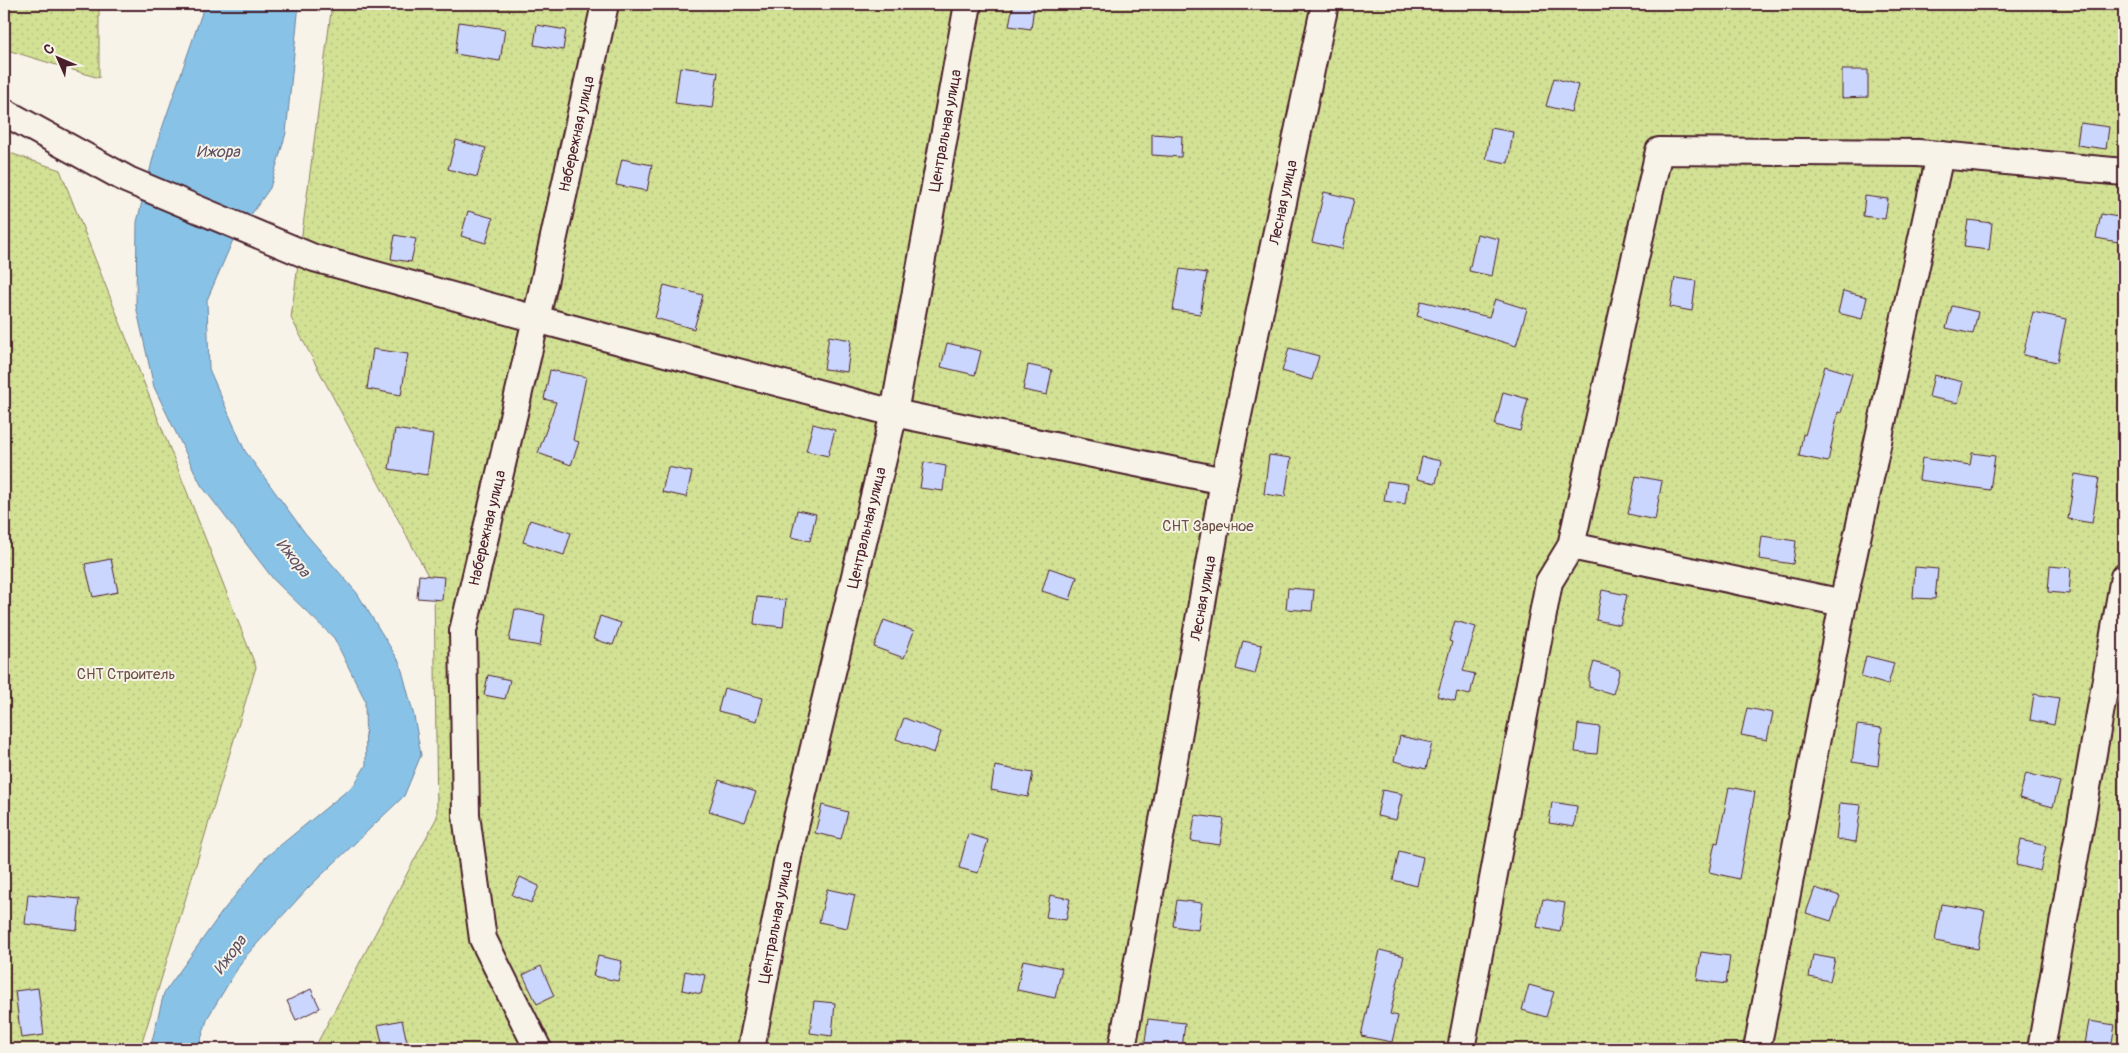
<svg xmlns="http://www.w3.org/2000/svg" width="2128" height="1053" font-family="Pangolin,sans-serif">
<defs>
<pattern id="grass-dots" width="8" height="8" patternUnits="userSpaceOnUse" patternTransform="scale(1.25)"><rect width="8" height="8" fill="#d2e194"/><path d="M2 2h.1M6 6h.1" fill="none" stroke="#b6c180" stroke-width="1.8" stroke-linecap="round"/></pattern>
</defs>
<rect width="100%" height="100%" fill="#f7f3e8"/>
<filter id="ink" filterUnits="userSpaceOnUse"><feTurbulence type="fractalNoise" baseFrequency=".02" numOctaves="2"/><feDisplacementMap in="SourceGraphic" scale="10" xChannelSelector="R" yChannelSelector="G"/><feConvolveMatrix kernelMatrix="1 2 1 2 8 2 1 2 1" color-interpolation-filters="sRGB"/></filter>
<g filter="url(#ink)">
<!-- grass -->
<path fill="url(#grass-dots)" stroke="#8e8060" d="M 4,4 L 99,4 L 99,78 L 4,49 Z
M 332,4 L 2124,4 L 2124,1049 L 314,1049 L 437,817 L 434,587 L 291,318 Z
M 4,151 L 60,170 L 256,667 L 140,1049 L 4,1049 Z"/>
<!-- water -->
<path fill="#88c3e7" stroke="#6f819c" d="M 205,4 L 299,4 L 286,133 L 270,188 L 233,240 L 207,300 L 209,369 L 245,451 L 305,533 L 357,593 L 400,663 L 414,716 L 421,755 L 404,796 L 307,889 L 244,958 L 208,1017 L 198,1049 L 150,1049 L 164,993 L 222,912 L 266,857 L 354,785 L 366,765 L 365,700 L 334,638 L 274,580 L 201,485 L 154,387 L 136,306 L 137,222 L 156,146 Z"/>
<!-- building -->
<path fill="#cad6fd" stroke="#4a1f2b" d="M 1013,4 L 1034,6 L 1031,29 L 1009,26 Z
M 459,22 L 505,29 L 500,61 L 455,54 Z
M 537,25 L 566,30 L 563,50 L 534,45 Z
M 680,67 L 718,72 L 713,108 L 675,103 Z
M 1842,70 L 1868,70 L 1868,97 L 1842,98 Z
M 1554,78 L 1578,85 L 1571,112 L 1546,106 Z
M 2080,123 L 2109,127 L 2106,149 L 2077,145 Z
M 1491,128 L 1513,132 L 1508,163 L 1486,159 Z
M 1152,134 L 1182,136 L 1181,157 L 1152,155 Z
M 456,140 L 486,148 L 477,177 L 448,169 Z
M 622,159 L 652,165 L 647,191 L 616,185 Z
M 1324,192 L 1354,199 L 1342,249 L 1312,242 Z
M 1865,196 L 1888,199 L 1885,219 L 1863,216 Z
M 468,211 L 493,218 L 486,243 L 461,236 Z
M 2101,214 L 2124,218 L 2124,243 L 2096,238 Z
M 1968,220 L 1992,223 L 1989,250 L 1964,247 Z
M 1477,234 L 1499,239 L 1492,276 L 1469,271 Z
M 395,235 L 416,239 L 411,262 L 391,259 Z
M 1180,269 L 1207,273 L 1200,314 L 1173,310 Z
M 1675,278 L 1696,281 L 1692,311 L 1670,307 Z
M 664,285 L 703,295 L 694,329 L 655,318 Z
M 1843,291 L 1867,297 L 1862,319 L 1838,313 Z
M 1495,299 L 1527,309 L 1516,346 L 1417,316 L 1421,301 L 1489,317 Z
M 1952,306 L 1978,312 L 1973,334 L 1946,328 Z
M 2033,312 L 2066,319 L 2057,362 L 2023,355 Z
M 829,336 L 851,340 L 847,372 L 824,369 Z
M 947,343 L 981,351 L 975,375 L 941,367 Z
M 1289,348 L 1319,356 L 1312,380 L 1282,371 Z
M 373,349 L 408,354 L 401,395 L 367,389 Z
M 1028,365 L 1052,370 L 1047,395 L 1023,390 Z
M 1825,366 L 1852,374 L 1841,413 L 1838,412 L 1828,462 L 1799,456 L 1803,434 L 1805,435 Z
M 550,370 L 586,377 L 573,440 L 579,442 L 571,465 L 538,453 L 556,402 L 544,399 Z
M 1934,375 L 1963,382 L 1958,403 L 1929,397 Z
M 1503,392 L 1528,399 L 1520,431 L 1495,425 Z
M 813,424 L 835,430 L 828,456 L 806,451 Z
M 395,429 L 433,435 L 427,475 L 389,469 Z
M 1972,453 L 1995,456 L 1990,490 L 1919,480 L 1922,458 L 1970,465 Z
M 1269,455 L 1291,458 L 1285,497 L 1264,494 Z
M 1422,457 L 1441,461 L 1436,483 L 1417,479 Z
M 924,462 L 946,466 L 943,491 L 920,488 Z
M 668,467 L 692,472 L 686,497 L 662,492 Z
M 2075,474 L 2099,478 L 2092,523 L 2068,519 Z
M 1636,476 L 1662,481 L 1655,520 L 1628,514 Z
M 1387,481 L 1408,484 L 1405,504 L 1384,501 Z
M 797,510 L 816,514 L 810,541 L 791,537 Z
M 530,520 L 571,533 L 564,555 L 523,542 Z
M 1762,536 L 1796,541 L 1793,564 L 1759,559 Z
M 111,559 L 118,592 L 93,597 L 85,564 Z
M 2050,566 L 2071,568 L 2069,594 L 2048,592 Z
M 1915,567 L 1938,569 L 1935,599 L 1913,598 Z
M 1049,568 L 1077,577 L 1070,600 L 1042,591 Z
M 419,575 L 444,577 L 442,600 L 417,598 Z
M 1288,588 L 1314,590 L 1312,611 L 1286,609 Z
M 1602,590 L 1627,595 L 1620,625 L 1596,620 Z
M 757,597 L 786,600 L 783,627 L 754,624 Z
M 515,609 L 545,615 L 540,646 L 509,641 Z
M 600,616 L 621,623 L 613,645 L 593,639 Z
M 884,620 L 914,631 L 904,658 L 874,647 Z
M 1455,621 L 1476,627 L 1463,671 L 1475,674 L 1470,695 L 1457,692 L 1455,701 L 1437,696 L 1452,642 L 1449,641 Z
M 1243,641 L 1262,645 L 1255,674 L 1236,669 Z
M 1866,656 L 1894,663 L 1888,685 L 1861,677 Z
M 1594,662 L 1620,670 L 1613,694 L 1589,687 L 1589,678 Z
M 488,675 L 510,680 L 505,699 L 484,695 Z
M 724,688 L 763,698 L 757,721 L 718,711 Z
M 2034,694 L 2059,698 L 2054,725 L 2030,720 Z
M 1747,708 L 1773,713 L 1767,740 L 1741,735 Z
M 904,718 L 941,732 L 934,753 L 896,739 Z
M 1578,724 L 1600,727 L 1597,754 L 1575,752 Z
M 1857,725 L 1882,728 L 1878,766 L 1852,762 Z
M 1400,736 L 1432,743 L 1426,769 L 1394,761 Z
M 995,766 L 1033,773 L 1028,797 L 991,790 Z
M 2026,773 L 2060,782 L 2053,807 L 2019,798 Z
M 719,780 L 756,792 L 745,822 L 709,811 Z
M 1729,787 L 1755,792 L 1739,879 L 1709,872 L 1715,842 L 1718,843 Z
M 1382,790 L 1402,794 L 1396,820 L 1377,816 Z
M 1552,802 L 1577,806 L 1574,827 L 1549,823 Z
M 1840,803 L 1861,805 L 1856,842 L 1836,839 Z
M 822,805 L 848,812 L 841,839 L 815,833 Z
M 1195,815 L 1224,819 L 1220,845 L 1191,841 Z
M 968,834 L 988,840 L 978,873 L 959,868 Z
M 2021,840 L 2046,846 L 2040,871 L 2016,865 Z
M 1399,851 L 1423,857 L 1417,886 L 1393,880 Z
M 520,877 L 539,886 L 531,903 L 512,895 Z
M 1815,888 L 1840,896 L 1831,921 L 1806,913 Z
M 827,889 L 855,895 L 847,928 L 819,922 Z
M 28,894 L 80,899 L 77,930 L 25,924 Z
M 1050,895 L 1070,899 L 1066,920 L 1046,917 Z
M 1543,899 L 1565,903 L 1560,932 L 1537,927 Z
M 1177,900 L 1202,903 L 1198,930 L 1173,926 Z
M 1941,904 L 1985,911 L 1978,949 L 1935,941 Z
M 1380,950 L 1404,956 L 1390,1014 L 1398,1016 L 1392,1042 L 1361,1036 Z
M 1701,952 L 1730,956 L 1726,984 L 1697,980 Z
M 1813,955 L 1835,959 L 1830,981 L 1809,977 Z
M 598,956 L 622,961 L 618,981 L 593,976 Z
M 1023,960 L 1062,968 L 1055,998 L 1017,990 Z
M 541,966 L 554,996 L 537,1004 L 523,975 Z
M 685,971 L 705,975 L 701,994 L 682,990 Z
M 1529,985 L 1554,992 L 1546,1017 L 1522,1010 Z
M 38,988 L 44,1035 L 21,1038 L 15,991 Z
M 311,989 L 320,1008 L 296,1020 L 287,1001 Z
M 814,1001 L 835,1003 L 832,1036 L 810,1033 Z
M 1148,1019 L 1185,1023 L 1182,1049 L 1144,1049 Z
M 402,1020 L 407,1042 L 383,1047 L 378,1025 Z
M 2089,1021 L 2115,1025 L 2111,1048 L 2085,1044 Z"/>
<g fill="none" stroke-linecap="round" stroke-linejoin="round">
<defs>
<g id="street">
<path d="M 4,112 L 128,180 L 314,258 L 536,319 L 894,413 L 1224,481"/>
<path d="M 1571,546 L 1843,603 L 1757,1049"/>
<path d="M 1843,603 L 1940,155"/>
<path id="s1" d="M 538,1049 L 483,939 L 466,815 L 463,631 L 536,319 L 605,4"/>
<path id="s2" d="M 751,1049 L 789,852 L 894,413 L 968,4"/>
<path id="s3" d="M 1122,1049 L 1224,481 L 1325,4"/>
<path d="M 1461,1049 L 1549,582 L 1571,546 L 1659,151 L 1918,153 L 2124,172"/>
<path d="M 2041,1049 L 2124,577"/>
</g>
</defs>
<!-- street casing -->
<use href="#street" stroke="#4a1f2b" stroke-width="30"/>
<!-- street -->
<use href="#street" stroke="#f7f3e8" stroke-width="26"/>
</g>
</g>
<g text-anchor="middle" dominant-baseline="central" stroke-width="4" stroke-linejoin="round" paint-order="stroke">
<!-- street labels -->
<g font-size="15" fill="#4a1f2b" stroke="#f7f3e8">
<text stroke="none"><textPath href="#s2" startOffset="939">Центральная улица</textPath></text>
<text stroke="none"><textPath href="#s1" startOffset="942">Набережная улица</textPath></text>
<text stroke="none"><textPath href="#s3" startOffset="862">Лесная улица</textPath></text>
<text stroke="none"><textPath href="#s1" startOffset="538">Набережная улица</textPath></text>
<text stroke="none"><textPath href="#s2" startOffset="534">Центральная улица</textPath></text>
<text stroke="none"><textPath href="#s3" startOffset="458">Лесная улица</textPath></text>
<text stroke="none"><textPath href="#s2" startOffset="129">Центральная улица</textPath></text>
</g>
<!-- park labels -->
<g font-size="15" fill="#6c5045" stroke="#f7f3e8">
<text x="1208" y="526">СНТ Заречное</text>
<text x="126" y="674">СНТ Строитель</text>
</g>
<!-- water labels -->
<g font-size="16" font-style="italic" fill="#5d5063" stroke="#f7f3e8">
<text x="218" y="152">Ижора</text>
<text transform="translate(293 558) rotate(51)">Ижора</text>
<text transform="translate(230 955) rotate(-54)">Ижора</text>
</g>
</g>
<!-- margin -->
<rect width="2128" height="1053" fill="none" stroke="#f7f3e8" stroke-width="20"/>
<rect x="10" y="10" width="2108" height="1033" fill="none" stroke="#4a1f2b" stroke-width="2" filter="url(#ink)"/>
<!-- north arrow -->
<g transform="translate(58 58) rotate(315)" stroke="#f7f3e8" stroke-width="4" paint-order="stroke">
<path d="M0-4L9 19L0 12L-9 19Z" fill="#4a1f2b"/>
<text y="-8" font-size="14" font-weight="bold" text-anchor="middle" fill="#4a1f2b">С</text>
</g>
</svg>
